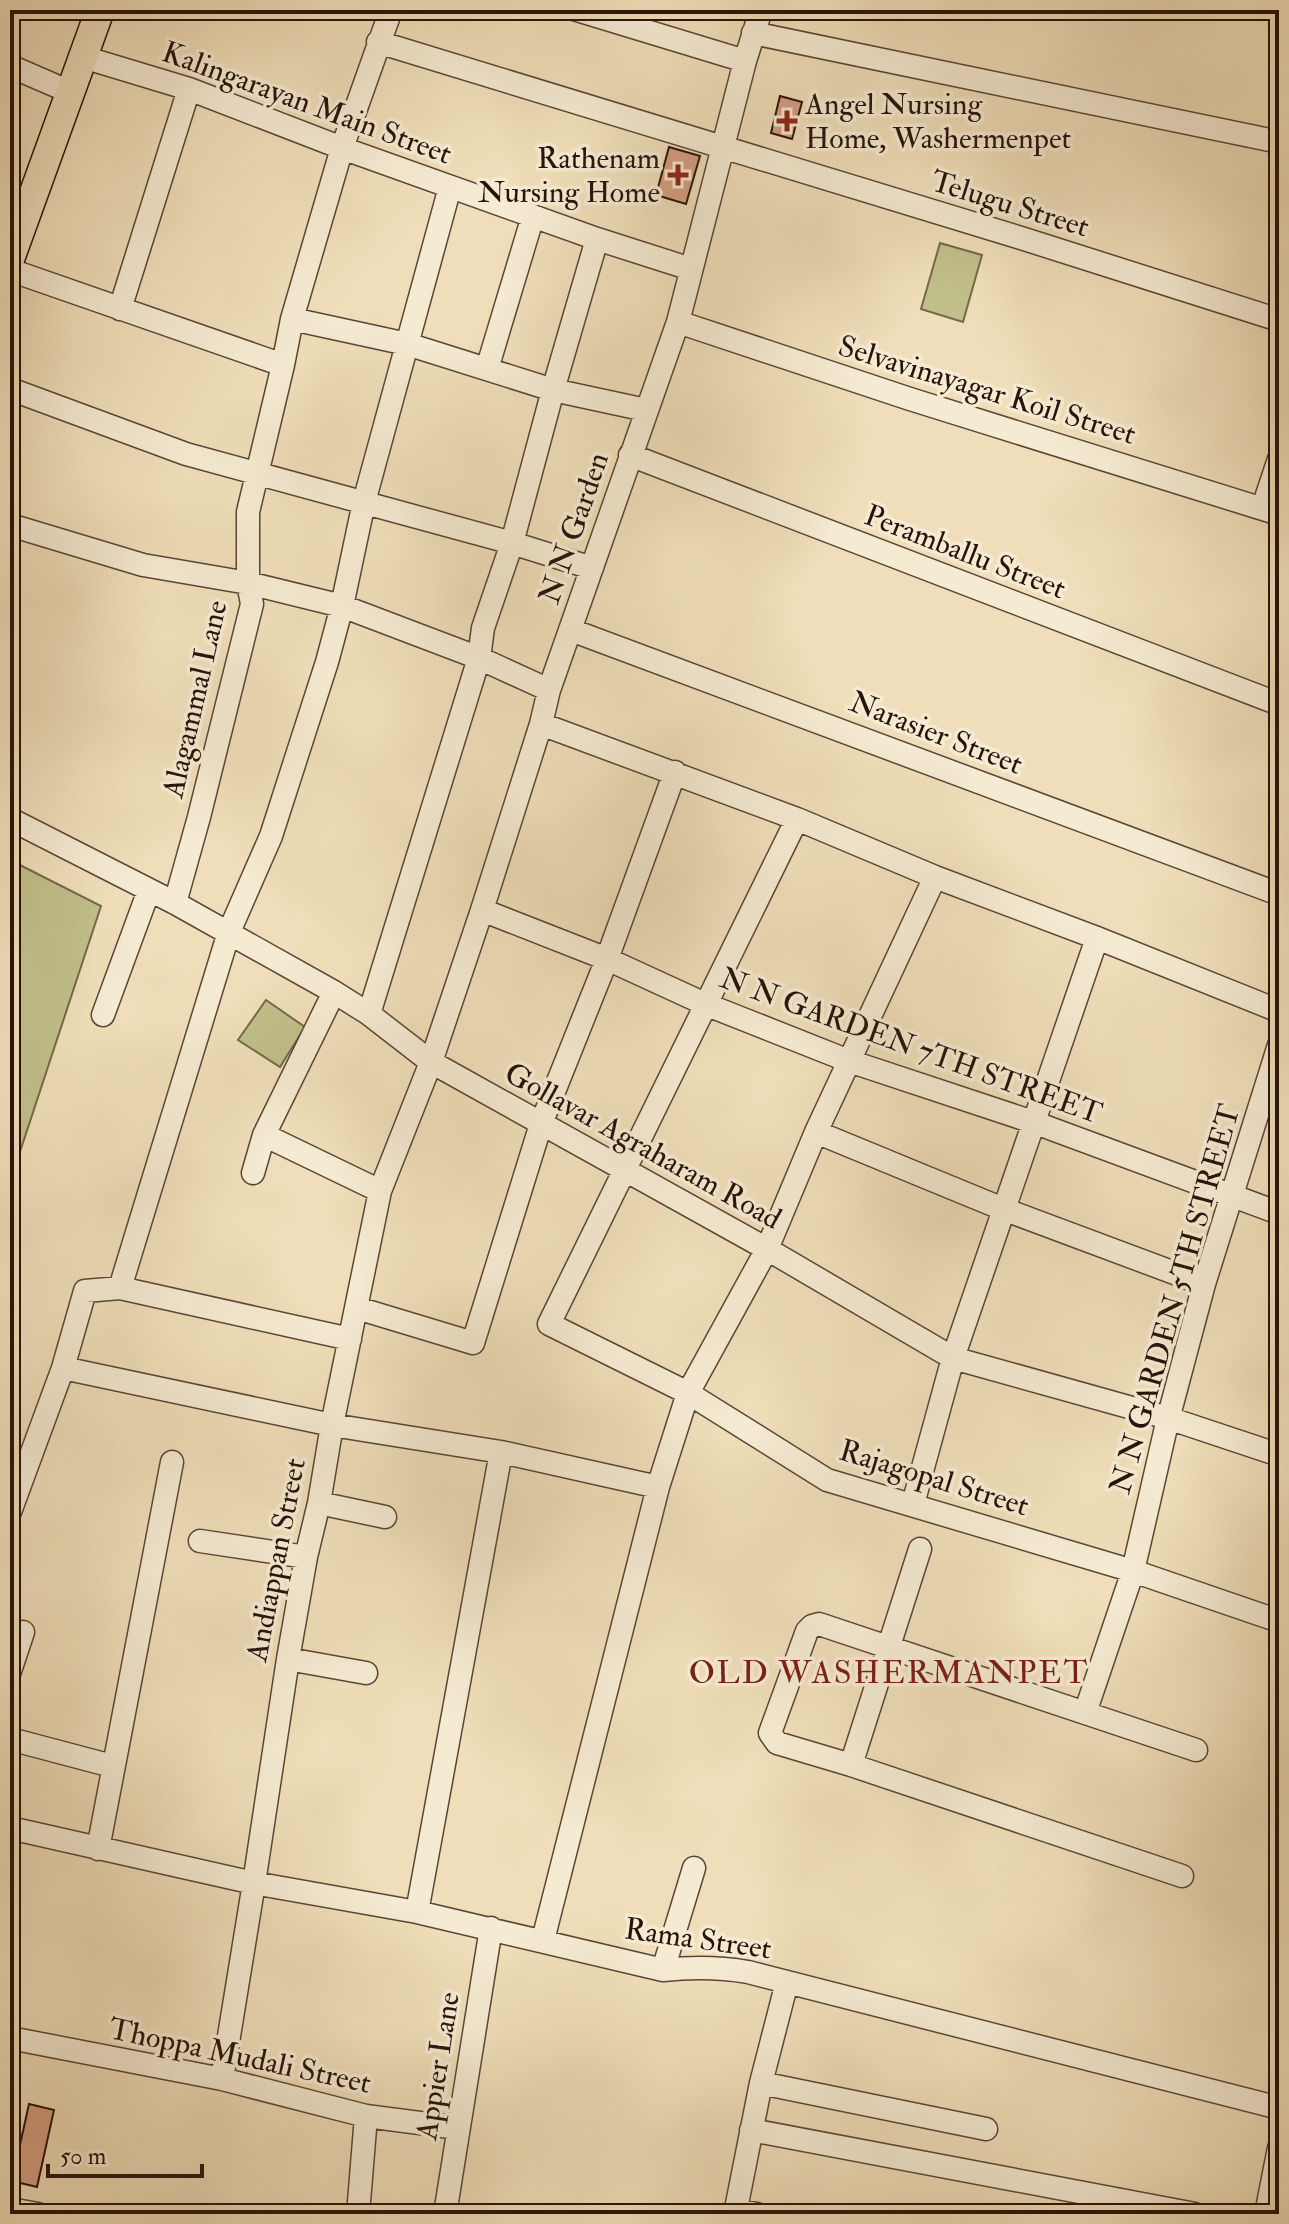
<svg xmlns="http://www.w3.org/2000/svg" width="1289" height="2224" font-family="'IM FELL Double Pica',serif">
<rect width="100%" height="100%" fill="#efdeb9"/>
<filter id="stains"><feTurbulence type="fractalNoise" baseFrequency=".0025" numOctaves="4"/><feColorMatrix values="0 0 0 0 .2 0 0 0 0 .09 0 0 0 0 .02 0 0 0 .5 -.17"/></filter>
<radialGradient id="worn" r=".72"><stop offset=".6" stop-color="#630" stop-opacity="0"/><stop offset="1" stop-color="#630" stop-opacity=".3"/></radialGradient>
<!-- green -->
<path fill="#c1bf8a" stroke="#74694a" stroke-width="2" d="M 940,243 L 982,255 L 963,322 L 921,309 Z
M 10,860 L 101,906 L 13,1173 L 10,1172 Z
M 266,1000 L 305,1027 L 280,1067 L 238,1040 Z"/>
<!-- building -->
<path fill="#d59e82" stroke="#27130a" stroke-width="2" d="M 780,96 L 802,102 L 792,139 L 771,133 Z
M 669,147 L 700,156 L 686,204 L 656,195 Z
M 29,2104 L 54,2110 L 37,2187 L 12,2181 Z"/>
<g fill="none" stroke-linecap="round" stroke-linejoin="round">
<defs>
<path id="minor" d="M 577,10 L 745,61
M 753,33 L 1279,142
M 378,42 L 1021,238 L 1279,320
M 83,57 L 189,89 L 342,148 L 597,239 L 691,269
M 10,66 L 70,92
M 10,270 L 283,365
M 120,309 L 189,89
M 292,319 L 407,344 L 553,390 L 646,410
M 678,322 L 910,399 L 1279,514
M 487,369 L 533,216
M 10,389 L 186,454 L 512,543 L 592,568
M 630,455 L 1279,704
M 1263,507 L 1279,459
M 10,525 L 143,565 L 248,583 L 342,606 L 479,658 L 549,690
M 571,630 L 1279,894
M 541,724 L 797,819 L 935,877 L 1097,938 L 1279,1011
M 10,819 L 175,903 L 334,992 L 369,1014 L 431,1062 L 767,1249 L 953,1358 L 1168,1418 L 1279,1455
M 797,819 L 549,1324 L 688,1393 L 827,1480 L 1133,1571 L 1279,1621
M 175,903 L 199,817 L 252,604 L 248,583 L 248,512 L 283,365 L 292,319 L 342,148 L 391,10
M 482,910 L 607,959 L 705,1004 L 849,1061 L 1033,1122 L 1279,1213
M 369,1014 L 479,658 L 483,628 L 512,543 L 553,390 L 597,239
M 103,1015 L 149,890
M 816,1132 L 1003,1209 L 1204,1284
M 264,1135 L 380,1191
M 253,1173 L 264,1135 L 334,992
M 120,1288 L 229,932 L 271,836 L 327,662 L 342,606 L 364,502 L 450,187
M 357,1308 L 473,1343 L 541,1124 L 607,959 L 675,772
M 63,1368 L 332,1425 L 501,1452 L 658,1487
M 319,1503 L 385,1517
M 913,1504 L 953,1358 L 1097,938
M 10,1512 L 63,1368 L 85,1291 L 120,1288 L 350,1339
M 200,1541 L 306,1557
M 288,1659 L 366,1673
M 10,1671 L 23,1632
M 1085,1713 L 1133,1571 L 1167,1423 L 1204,1284 L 1279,1045
M 10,1739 L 112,1766
M 851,1765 L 920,1549
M 10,1828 L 254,1883 L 417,1912 L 663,1970 C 692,1967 719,1967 748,1972 L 1279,2108
M 98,1849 L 172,1462
M 1182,1876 L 851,1765 L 777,1743 L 770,1733 L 807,1631 L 812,1626 L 819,1624 L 1196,1750
M 417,1912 L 501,1452
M 543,1940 L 658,1487 L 688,1393 L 767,1249 L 816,1132 L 935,877
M 663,1970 L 694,1868
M 10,2038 L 222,2079 L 366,2116 L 458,2128
M 222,2079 L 254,1883 L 288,1659 L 306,1557 L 319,1503 L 332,1425 L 380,1191 L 431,1062 L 482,910 L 541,724 L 549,690 L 678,322 L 745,61 L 761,10
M 761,2083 L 986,2129
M 751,2130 L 1195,2214
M 10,2209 L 38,2214
M 736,2210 L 757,2214
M 358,2214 L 366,2116
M 445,2214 L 491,1928
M 735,2214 L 761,2083 L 787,1982
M 1266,2214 L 1279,2148"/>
<path id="major" d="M 10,259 L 100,10"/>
</defs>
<!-- minor casing -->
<use href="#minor" stroke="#594636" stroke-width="25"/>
<!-- major casing -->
<use href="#major" stroke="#27130a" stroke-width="31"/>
<!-- minor -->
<use href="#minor" stroke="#f5ead2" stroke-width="22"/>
<!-- major -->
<use href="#major" stroke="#efdeb9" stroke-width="28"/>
</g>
<!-- markers -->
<g fill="#8f2418" stroke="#f5ead2" stroke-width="3">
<path d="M783 109h8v8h8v8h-8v8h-8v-8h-8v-8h8z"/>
<path d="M674 163h8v8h8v8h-8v8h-8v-8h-8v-8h8z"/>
</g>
<g text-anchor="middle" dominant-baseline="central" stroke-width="7" stroke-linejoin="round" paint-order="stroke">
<!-- street labels -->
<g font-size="30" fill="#27130a" stroke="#f5ead2">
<text transform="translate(307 103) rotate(20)">Kalingarayan Main Street</text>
<text transform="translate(1010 204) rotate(17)">Telugu Street</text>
<text transform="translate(987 390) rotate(17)">Selvavinayagar Koil Street</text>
<text transform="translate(574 528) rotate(-71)">N N Garden</text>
<text transform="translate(965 552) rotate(21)">Peramballu Street</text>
<text transform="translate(195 699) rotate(-77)">Alagammal Lane</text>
<text transform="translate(936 733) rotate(21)">Narasier Street</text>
<text transform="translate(911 1046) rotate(20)">N N GARDEN 7TH STREET</text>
<text transform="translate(643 1146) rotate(29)">Gollavar Agraharam Road</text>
<text transform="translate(1175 1299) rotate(-74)">N N GARDEN 5TH STREET</text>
<text transform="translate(934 1478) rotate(17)">Rajagopal Street</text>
<text transform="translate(276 1560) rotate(-79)">Andiappan Street</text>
<text transform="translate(698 1939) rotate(8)">Rama Street</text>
<text transform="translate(240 2056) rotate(12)">Thoppa Mudali Street</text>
<text transform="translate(438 2066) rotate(-81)">Appier Lane</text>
</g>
<!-- poi labels -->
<g font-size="30" fill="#27130a" stroke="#f5ead2" text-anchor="start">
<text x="805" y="104">Angel Nursing<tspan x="805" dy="34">Home, Washermenpet</tspan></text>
<text x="660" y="158" text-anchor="end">Rathenam<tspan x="660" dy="34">Nursing Home</tspan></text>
</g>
<!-- neighbourhood labels -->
<g font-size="32" letter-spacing="2" fill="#7a1f14" stroke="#f5ead2">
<text x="889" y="1673">OLD WASHERMANPET</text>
</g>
</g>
<!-- margin -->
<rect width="1289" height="2224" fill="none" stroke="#efdeb9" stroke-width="40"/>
<rect x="12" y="12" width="1265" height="2200" fill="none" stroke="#27130a" stroke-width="4"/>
<rect x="20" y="20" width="1249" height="2184" fill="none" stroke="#27130a" stroke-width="2"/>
<!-- scale -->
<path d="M48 2164v12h154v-12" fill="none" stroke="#27130a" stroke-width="4"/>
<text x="60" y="2164" font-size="24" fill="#27130a" stroke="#f5ead2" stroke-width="6" paint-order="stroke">50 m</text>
<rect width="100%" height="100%" filter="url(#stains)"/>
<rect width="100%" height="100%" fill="url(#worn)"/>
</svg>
